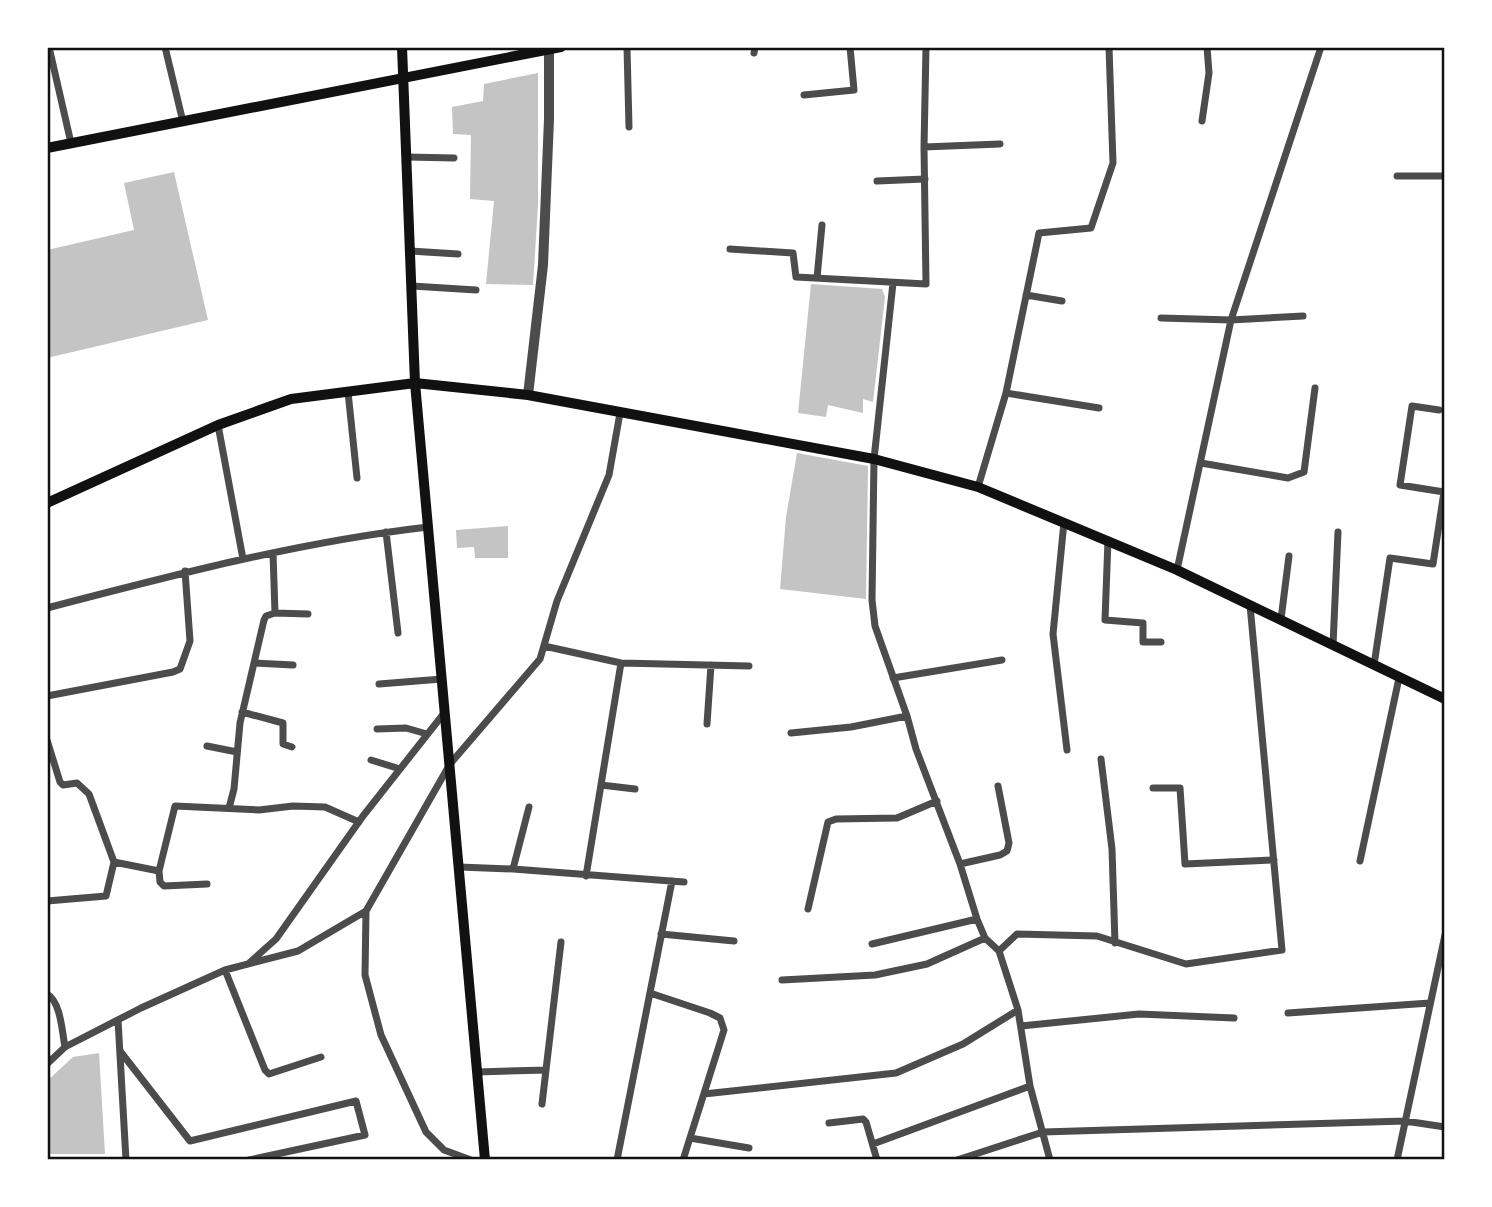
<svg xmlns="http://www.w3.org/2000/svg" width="1492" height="1207" font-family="'Crimson Pro',serif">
<rect width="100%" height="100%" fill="#fff"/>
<!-- building -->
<path fill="#c4c4c4" d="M 538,73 L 538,205 L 533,285 L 486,284 L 494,201 L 470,199 L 471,135 L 453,134 L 452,107 L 483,101 L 484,84 Z
M 174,172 L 208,320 L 47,358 L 47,250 L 134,230 L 124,183 Z
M 811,284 L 882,289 L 885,297 L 873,402 L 863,399 L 863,413 L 828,405 L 826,417 L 798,413 Z
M 797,453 L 868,466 L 866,599 L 780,589 L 786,517 Z
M 508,526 L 508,558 L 475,558 L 474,547 L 457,548 L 456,530 Z
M 99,1053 L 105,1154 L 47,1154 L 47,1081 L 73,1057 Z"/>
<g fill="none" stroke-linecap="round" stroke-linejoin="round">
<!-- minor -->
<path stroke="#4c4c4c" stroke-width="7" d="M 49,47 L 71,143
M 165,47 L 183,122
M 627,47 L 629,127
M 754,53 L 755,47
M 804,95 L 854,90 L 850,47
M 1202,121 L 1209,73 L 1207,47
M 924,147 L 1000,144
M 407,157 L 454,158
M 1397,176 L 1445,176
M 877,181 L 925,179
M 730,249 L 793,253 L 796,277 L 926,284 L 924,147 L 926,47
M 410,251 L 458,254
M 817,278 L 822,225
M 893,283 L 874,459 L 872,600 L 875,626 L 907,716 L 916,749 L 960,864 L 977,919 L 985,938 L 999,951 L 1018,1010 L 1030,1086 L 1050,1160
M 412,286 L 476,290
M 1026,295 L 1062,301
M 1161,318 L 1231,320 L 1303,316
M 348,392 L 357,478
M 1006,393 L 1099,408
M 218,425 L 243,559
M 1201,463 L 1288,478 L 1304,472 L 1315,388
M 978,487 L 1006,393 L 1039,233 L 1091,228 L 1113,163 L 1109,47
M 1064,522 L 1053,634 L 1067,750
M 386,532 L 398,633
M 1108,540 L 1105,620 L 1143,623 L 1143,642 L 1161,642
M 1177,570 L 1231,320 L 1321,47
M 47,608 C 173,575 299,542 428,527
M 275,613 L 308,614
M 1281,619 L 1289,556
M 1333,645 L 1338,532
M 544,646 L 621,663 L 749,666
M 254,663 L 293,665
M 1374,665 L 1390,558 L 1433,564 L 1444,492 L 1400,485 L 1412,406 L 1439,410
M 893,678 L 1002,660
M 379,684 L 442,679
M 47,696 L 173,672 L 180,669 L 190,641 L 185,571
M 242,712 L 283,723 L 283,744 L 292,747
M 707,724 L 711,665
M 377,729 L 406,728 L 427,734
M 791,733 L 851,727 L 907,716
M 47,740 L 60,782 L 63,785 L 77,783 L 89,794 L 114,862 L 159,871
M 207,746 L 237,752
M 1101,759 L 1112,849 L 1115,943
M 371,760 L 400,769
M 601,785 L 635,789
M 1153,788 L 1180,788 L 1185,864 L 1274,860
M 229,808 L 234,789 L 240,723 L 264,620 L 266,616 L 275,613 L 273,553
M 1360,861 L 1399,678
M 960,864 L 1000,855 L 1007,851 L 1009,843 L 998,786
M 459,867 L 513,869 L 684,882
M 513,869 L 529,807
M 586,876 L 621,663
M 207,884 L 164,886 L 160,882 L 159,871 L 175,806 L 259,810 L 293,806 L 325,807 L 359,822
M 47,901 L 106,896 L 114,862
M 808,909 L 828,822 L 836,819 L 897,818 L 937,801
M 366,911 L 365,975 L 381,1035 L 426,1132 L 444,1150 L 471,1160
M 661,934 L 734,941
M 872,944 L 977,919
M 999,951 L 1017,934 L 1097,936 L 1186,964 L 1282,950 L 1250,605
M 248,964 L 276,939 L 363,816 L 445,712
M 225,970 L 265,1070 L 269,1074 L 321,1057
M 782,980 L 875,975 L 927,964 L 985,938
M 650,993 L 710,1013 L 720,1018 L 724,1030 L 683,1160
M 47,994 C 61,1002 62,1032 65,1047
M 1288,1013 L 1430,1003
M 118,1020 L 126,1160
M 1021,1026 L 1139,1014 L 1234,1018
M 120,1051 L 190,1141 L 356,1101 L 365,1135 L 249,1160
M 47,1064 L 65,1047 L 141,1008 L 225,970 L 298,951 L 366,911 L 450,764 L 540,659 L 557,601 L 609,475 L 620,413
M 477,1072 L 546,1070
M 704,1094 L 896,1073 L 963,1044 L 1018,1010
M 542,1104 L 561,942
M 829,1123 L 863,1119 L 866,1122 L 877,1160
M 690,1138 L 749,1148
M 873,1144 L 1030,1086
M 617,1160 L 672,881
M 957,1160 L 1043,1132 L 1405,1121 L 1445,1127
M 1397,1160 L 1445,935"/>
<!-- tertiary -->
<path stroke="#4c4c4c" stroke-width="10" d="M 528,395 L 543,265 L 549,119 L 549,50"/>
<!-- secondary -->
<path stroke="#111" stroke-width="10" d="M 402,47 L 415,383 L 485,1160
M 47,148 L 561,47
M 47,503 L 218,425 L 291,399 L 415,383 L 528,395 L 874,459 L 978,487 L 1177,570 L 1445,699"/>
</g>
<!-- border -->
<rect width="1492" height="1207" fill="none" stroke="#ffffff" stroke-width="98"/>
<rect x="49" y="49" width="1394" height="1109" fill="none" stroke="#111" stroke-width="2.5"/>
</svg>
